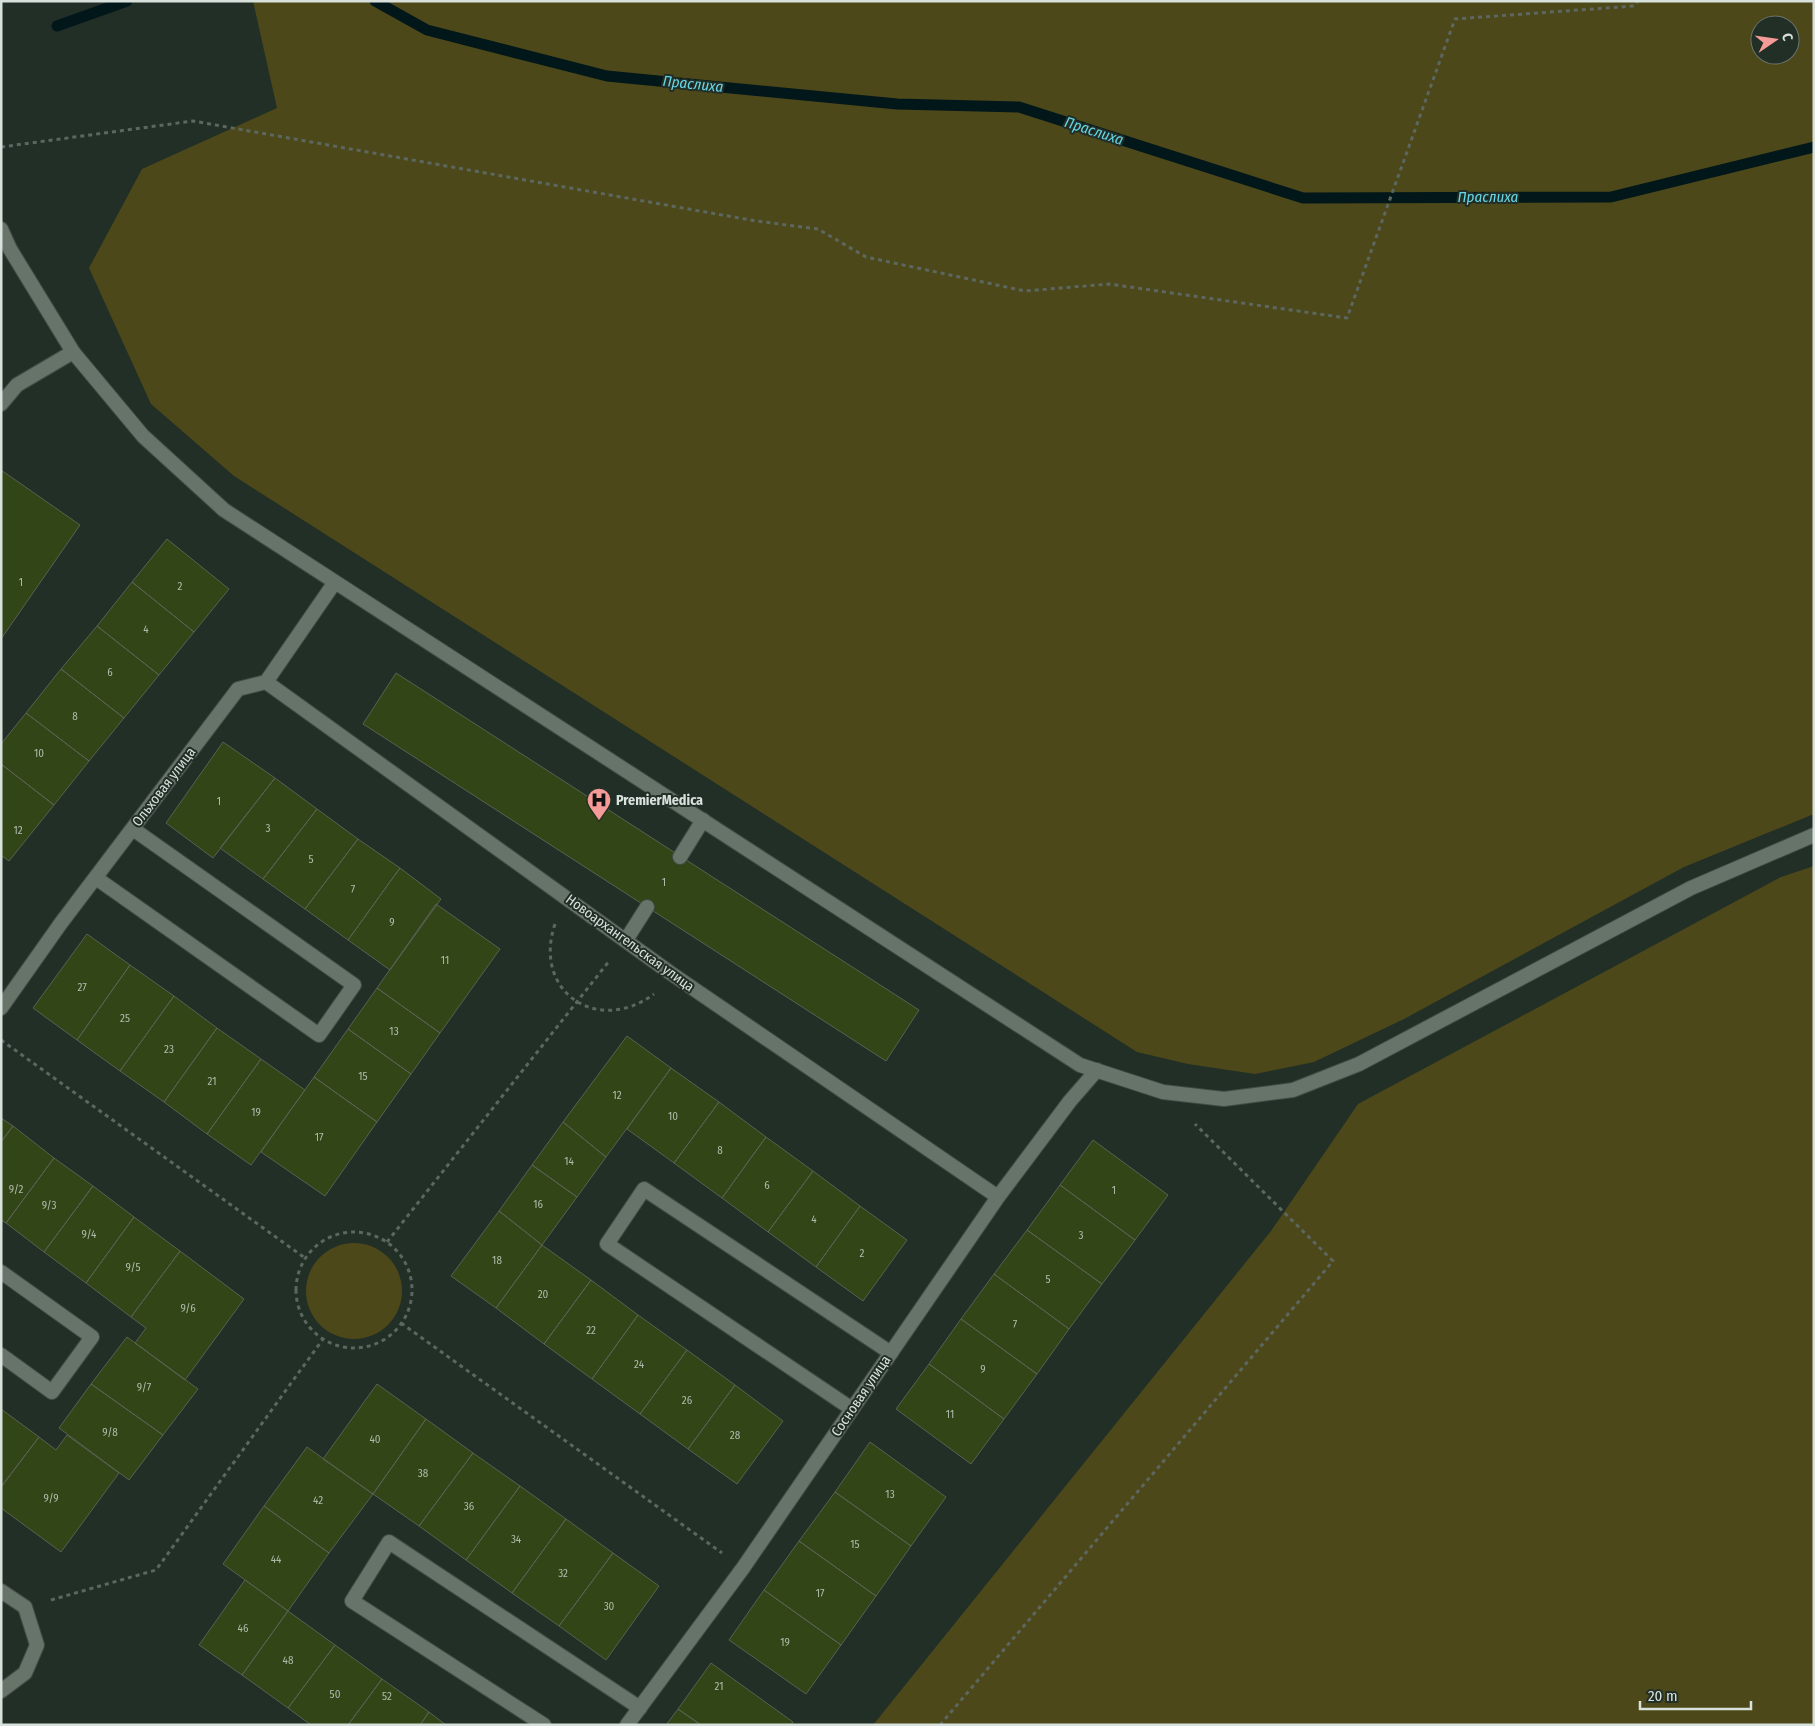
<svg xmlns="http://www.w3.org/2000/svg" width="1815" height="1726" font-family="'Fira Sans Condensed',sans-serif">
<rect width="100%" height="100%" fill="#222f26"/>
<!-- green -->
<path fill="#4d481a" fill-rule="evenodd" d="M 253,1 L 1814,1 L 1814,814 L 1684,867 L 1404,1019 L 1314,1062 L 1255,1074 L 1188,1064 L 1137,1052 L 234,476 L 151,404 L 89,268 L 142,169 L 277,108 ZM 1760,25 L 1790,25 L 1790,55 L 1760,55 Z
M 1814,866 L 1814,1725 L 873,1725 L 1271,1231 L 1358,1104 L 1781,877 Z
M306 1291a48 48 0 1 1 96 0a48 48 0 1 1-96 0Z"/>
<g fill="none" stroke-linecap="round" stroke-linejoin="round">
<!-- stream -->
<path stroke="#02171a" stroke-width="11" d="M 375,1 L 427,30 L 607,76 L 897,104 L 1019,107 L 1303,198 L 1611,197 L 1814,147
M 57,26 L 127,1"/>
</g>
<!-- building -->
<path fill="#314517" stroke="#5a6153" d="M 1,470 L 80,525 L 1,639 Z
M 167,539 L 229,589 L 194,632 L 132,582 Z
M 132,582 L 194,632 L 159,675 L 97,626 Z
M 97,626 L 159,675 L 124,718 L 61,669 Z
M 61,669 L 124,718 L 89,761 L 26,713 Z
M 396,673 L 919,1010 L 886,1061 L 363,724 Z
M 26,713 L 89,761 L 54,805 L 1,764 L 1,744 Z
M 223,742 L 275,778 L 213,858 L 166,823 Z
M 1,764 L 54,805 L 9,861 L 1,855 Z
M 275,778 L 317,809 L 263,879 L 220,848 Z
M 317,809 L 358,839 L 305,909 L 263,879 Z
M 358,839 L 400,868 L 348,940 L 305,909 Z
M 400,868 L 441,899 L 390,970 L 348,940 Z
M 436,904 L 500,949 L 440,1033 L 377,988 Z
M 87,934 L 130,965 L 77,1040 L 33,1008 Z
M 130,965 L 174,996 L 120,1071 L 77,1040 Z
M 377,988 L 440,1033 L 411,1074 L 348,1029 Z
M 174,996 L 217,1028 L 164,1102 L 120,1071 Z
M 217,1028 L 261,1059 L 207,1134 L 164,1102 Z
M 348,1029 L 411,1074 L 377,1122 L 314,1077 Z
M 627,1036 L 671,1068 L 606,1157 L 563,1122 Z
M 261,1059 L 305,1090 L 251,1165 L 207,1134 Z
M 671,1068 L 719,1102 L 674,1163 L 627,1129 Z
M 314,1077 L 377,1122 L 325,1196 L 261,1152 Z
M 719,1102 L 766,1137 L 722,1198 L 674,1163 Z
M 1,1118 L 13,1126 L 1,1142 Z
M 563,1122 L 606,1157 L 577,1197 L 532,1165 Z
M 13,1126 L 54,1158 L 6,1223 L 1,1220 L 1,1142 Z
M 766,1137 L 813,1171 L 768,1232 L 722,1198 Z
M 1093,1140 L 1168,1195 L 1135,1240 L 1060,1185 Z
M 54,1158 L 93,1186 L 44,1252 L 6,1223 Z
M 532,1165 L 577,1197 L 542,1245 L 499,1211 Z
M 813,1171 L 860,1206 L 816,1267 L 768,1232 Z
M 1060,1185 L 1135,1240 L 1102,1284 L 1027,1230 Z
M 93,1186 L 134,1217 L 86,1283 L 44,1252 Z
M 860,1206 L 907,1240 L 863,1301 L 816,1267 Z
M 499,1211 L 542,1245 L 496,1308 L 451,1276 Z
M 134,1217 L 180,1251 L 131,1317 L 86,1283 Z
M 1027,1230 L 1102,1284 L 1069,1329 L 994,1274 Z
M 542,1245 L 591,1280 L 544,1344 L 496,1308 Z
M 180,1251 L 244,1299 L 185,1380 L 135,1343 L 146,1328 L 131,1317 Z
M 994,1274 L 1069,1329 L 1037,1374 L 961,1319 Z
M 591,1280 L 638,1315 L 592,1379 L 544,1344 Z
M 638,1315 L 687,1350 L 640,1414 L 592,1379 Z
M 961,1319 L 1037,1374 L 1004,1419 L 929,1364 Z
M 127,1337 L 198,1389 L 163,1435 L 91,1384 Z
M 687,1350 L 735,1385 L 688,1449 L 640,1414 Z
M 929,1364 L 1004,1419 L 971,1464 L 896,1409 Z
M 91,1384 L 163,1435 L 129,1480 L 59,1428 Z
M 377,1384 L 426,1419 L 373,1494 L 323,1459 Z
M 735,1385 L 783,1421 L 737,1484 L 688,1449 Z
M 1,1409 L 39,1437 L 1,1487 Z
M 426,1419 L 473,1453 L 419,1526 L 373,1494 Z
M 67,1435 L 119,1473 L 61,1552 L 1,1508 L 1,1487 L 39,1437 L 56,1450 Z
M 870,1442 L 946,1497 L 911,1546 L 835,1492 Z
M 307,1447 L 373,1494 L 329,1553 L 264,1506 Z
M 473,1453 L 520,1486 L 466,1560 L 419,1526 Z
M 520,1486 L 566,1519 L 512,1593 L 466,1560 Z
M 835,1492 L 911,1546 L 876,1596 L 799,1541 Z
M 264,1506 L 329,1553 L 288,1611 L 223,1564 Z
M 566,1519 L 613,1553 L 559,1626 L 512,1593 Z
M 799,1541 L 876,1596 L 841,1645 L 764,1590 Z
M 613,1553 L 659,1586 L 606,1660 L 559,1626 Z
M 245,1580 L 288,1611 L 242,1675 L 199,1645 Z
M 764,1590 L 841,1645 L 806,1694 L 729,1640 Z
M 288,1611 L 335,1645 L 288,1708 L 242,1675 Z
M 335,1645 L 382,1679 L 348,1725 L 311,1725 L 288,1708 Z
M 711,1663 L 793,1722 L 791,1725 L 701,1725 L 678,1709 Z
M 382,1679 L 429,1712 L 420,1725 L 348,1725 Z
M 678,1709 L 701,1725 L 666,1725 Z
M 429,1712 L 446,1725 L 420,1725 Z"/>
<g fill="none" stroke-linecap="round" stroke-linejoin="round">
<defs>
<path id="service" d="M 1,404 L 17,385 L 73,352
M 680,857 L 703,820
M 96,878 L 319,1035 L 354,985 L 133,829
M 626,940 L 647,907
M 1,1272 L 92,1337 L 52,1392 L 1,1355
M 852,1409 L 607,1244 L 644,1189 L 891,1353
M 544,1725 L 352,1601 L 389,1542 L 640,1708"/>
<path id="minor" d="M 1,229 L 10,249 L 73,352 L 143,436 L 224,510 L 1080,1065 L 1163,1092 L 1224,1099 L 1293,1090 L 1359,1064 L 1691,888 L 1814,835
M 266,682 L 669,972 L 998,1197
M 1,1008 L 61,923 L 238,689 L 266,682 L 335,582
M 1,1591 L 25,1607 L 37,1645 L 25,1673 L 1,1691
M 627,1725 L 743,1568 L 998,1197 L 1070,1101 L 1097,1070"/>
</defs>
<!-- service casing -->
<use href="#service" stroke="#414c44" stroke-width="16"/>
<!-- minor casing -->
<use href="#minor" stroke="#414c44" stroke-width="16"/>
<!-- path -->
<path stroke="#5c6760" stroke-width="3" stroke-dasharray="4 4" stroke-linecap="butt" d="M 1,147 L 193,121 L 756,221 L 818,229 L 866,257 L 1025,291 L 1109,284 L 1347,318 L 1455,19 L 1634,6 L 1638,1
M 555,924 C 532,991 597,1036 654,994
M 1,1040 L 305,1258
M296 1290a58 58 0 1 1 116 0a58 58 0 1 1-116 0Z
M 387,1242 L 610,960
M 401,1323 L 722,1553
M 51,1600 L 156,1570 L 323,1339
M 940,1725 L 1333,1261 L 1195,1124"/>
<!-- service -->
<use href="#service" stroke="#66746a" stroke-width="14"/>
<!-- minor -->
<use href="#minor" stroke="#66746a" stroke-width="14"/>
</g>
<!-- icons -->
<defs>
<symbol id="hospital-pin" viewBox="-11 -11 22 30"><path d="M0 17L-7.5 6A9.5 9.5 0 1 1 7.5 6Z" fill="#f59b97" stroke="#222f26"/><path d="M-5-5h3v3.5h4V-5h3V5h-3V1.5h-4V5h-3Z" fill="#111"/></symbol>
</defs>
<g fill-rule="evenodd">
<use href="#hospital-pin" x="585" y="786" width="28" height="38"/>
</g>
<g text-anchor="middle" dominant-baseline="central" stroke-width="4" stroke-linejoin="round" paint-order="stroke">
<!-- number labels -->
<g font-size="11" fill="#afbaab">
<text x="21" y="582">1</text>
<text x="180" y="586">2</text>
<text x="146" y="629">4</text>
<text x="110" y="672">6</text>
<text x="75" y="716">8</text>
<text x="39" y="753">10</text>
<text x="219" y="801">1</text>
<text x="268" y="828">3</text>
<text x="18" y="830">12</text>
<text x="311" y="859">5</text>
<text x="664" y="882">1</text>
<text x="353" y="889">7</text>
<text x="392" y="922">9</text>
<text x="445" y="960">11</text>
<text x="82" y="987">27</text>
<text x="125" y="1018">25</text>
<text x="394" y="1031">13</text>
<text x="169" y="1049">23</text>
<text x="363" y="1076">15</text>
<text x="212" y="1081">21</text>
<text x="617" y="1095">12</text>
<text x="256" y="1112">19</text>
<text x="673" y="1116">10</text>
<text x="319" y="1137">17</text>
<text x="720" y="1150">8</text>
<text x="569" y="1161">14</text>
<text x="767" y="1185">6</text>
<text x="16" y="1189">9/2</text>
<text x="1114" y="1190">1</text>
<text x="538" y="1204">16</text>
<text x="49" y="1205">9/3</text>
<text x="814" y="1219">4</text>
<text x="89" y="1234">9/4</text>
<text x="1081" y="1235">3</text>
<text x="862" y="1253">2</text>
<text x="497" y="1260">18</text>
<text x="133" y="1267">9/5</text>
<text x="1048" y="1279">5</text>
<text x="543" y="1294">20</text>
<text x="188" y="1308">9/6</text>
<text x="1015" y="1324">7</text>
<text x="591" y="1330">22</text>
<text x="639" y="1364">24</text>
<text x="983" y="1369">9</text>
<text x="144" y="1387">9/7</text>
<text x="687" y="1400">26</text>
<text x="950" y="1414">11</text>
<text x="110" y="1432">9/8</text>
<text x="735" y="1435">28</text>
<text x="375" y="1439">40</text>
<text x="423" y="1473">38</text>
<text x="890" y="1494">13</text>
<text x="51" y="1498">9/9</text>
<text x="318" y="1500">42</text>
<text x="469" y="1506">36</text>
<text x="516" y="1539">34</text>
<text x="855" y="1544">15</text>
<text x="276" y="1559">44</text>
<text x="563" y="1573">32</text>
<text x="820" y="1593">17</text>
<text x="609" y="1606">30</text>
<text x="243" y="1628">46</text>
<text x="785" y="1642">19</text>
<text x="288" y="1660">48</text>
<text x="719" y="1686">21</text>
<text x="335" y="1694">50</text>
<text x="387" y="1696">52</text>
</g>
<!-- street labels -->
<g font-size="14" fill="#d9e1dc" stroke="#222f26">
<text transform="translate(164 787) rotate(-53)">Ольховая улица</text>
<text transform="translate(630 943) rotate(36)">Новоархангельская улица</text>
<text transform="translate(861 1396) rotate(-56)">Сосновая улица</text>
</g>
<!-- poi labels -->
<g font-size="14" font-weight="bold" fill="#d9e1dc" stroke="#222f26" text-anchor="start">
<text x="616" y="800">PremierMedica</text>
</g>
<!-- water labels -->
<g font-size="15" font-style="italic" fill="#67d7e8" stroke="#222f26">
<text transform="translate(693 84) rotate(6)">Праслиха</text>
<text transform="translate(1094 131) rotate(18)">Праслиха</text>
<text x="1488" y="197">Праслиха</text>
</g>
</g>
<!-- border -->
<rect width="1815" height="1726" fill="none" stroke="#d9e1dc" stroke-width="5"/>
<!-- north arrow -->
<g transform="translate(1775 40) rotate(77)"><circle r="24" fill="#222f26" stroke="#6b766f"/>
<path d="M0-4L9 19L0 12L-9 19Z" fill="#f59b97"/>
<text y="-8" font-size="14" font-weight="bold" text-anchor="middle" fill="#d9e1dc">С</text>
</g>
<!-- scale -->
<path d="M1640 1701v8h111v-8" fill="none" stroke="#d9e1dc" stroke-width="2.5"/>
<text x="1648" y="1701" font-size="15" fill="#d9e1dc" stroke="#222f26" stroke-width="4" paint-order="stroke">20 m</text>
</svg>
